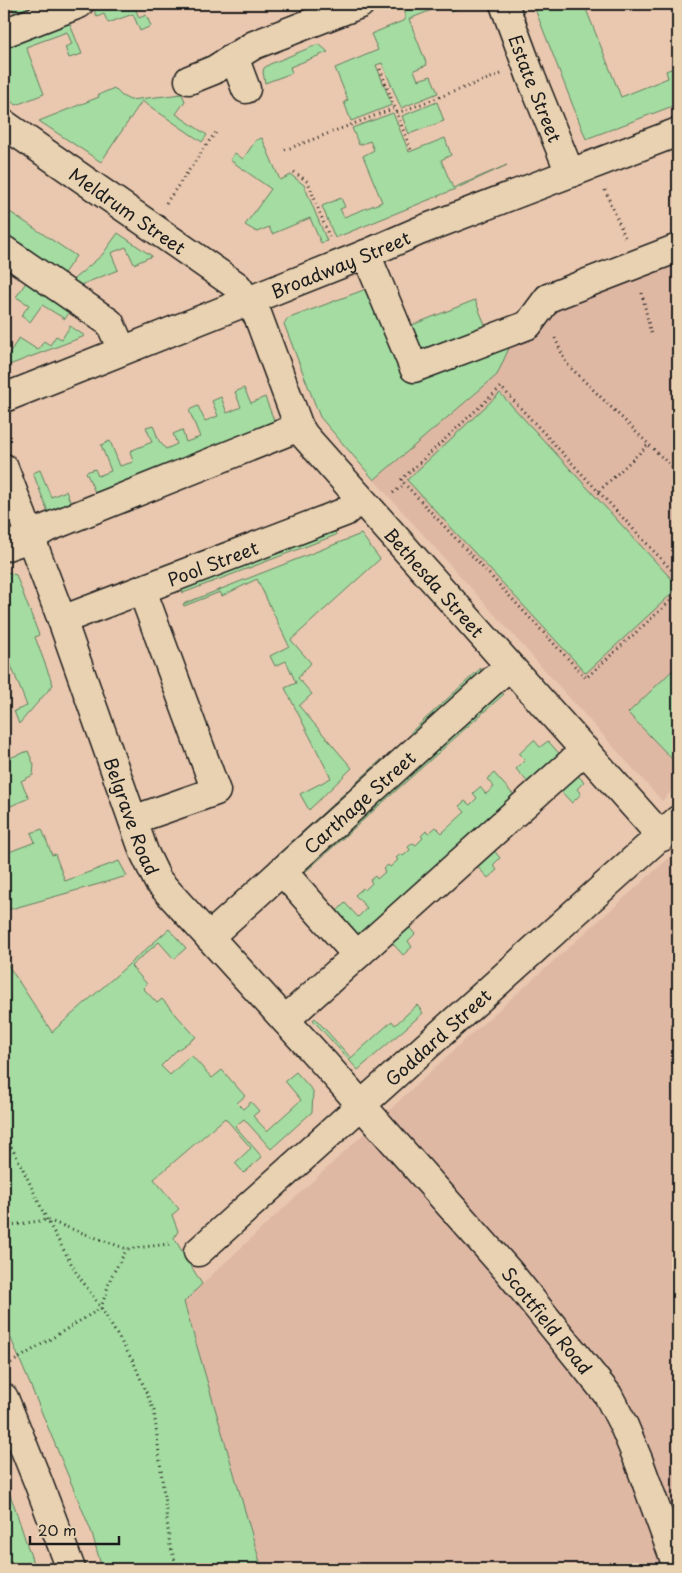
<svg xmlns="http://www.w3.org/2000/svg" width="682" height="1573" font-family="'Playpen Sans',sans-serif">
<rect width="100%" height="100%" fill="#eac8af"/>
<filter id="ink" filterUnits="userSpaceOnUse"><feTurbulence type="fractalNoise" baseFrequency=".02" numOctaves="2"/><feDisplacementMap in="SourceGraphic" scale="10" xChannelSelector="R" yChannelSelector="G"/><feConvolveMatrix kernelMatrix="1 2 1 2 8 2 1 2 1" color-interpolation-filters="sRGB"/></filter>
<g filter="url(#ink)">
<!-- built -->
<path fill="#dfb8a4" d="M 678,257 L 678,785 L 662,801 L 374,480 L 497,375 L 510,346 L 555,302 Z
M 678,850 L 678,1569 L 262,1569 L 184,1302 L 202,1284 L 459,1045 Z"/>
<!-- green -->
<path fill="#a4dca1" stroke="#607c5e" d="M 11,4 L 54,4 L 16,18 Z
M 103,4 L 138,4 L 134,5 L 139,18 L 146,15 L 151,26 L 140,31 L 133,14 L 108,23 L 104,14 L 97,17 L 93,8 Z
M 420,4 L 469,4 L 450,11 L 447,4 L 409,19 L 427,65 L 414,70 L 418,80 L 431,76 L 438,93 L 401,108 L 382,63 L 376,65 L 392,105 L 351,121 L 344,102 L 348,100 L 335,68 L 378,50 L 371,34 L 405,20 L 405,10 Z
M 533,4 L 584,4 L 621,97 L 668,78 L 666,71 L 678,66 L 678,104 L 586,139 Z
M 67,17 L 82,54 L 69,58 L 65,47 L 72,44 L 67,32 L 26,47 L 44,94 L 16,105 L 4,96 L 4,42 Z
M 319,44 L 328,52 L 290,67 L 292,73 L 265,83 L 263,72 L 264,68 L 270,64 Z
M 114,88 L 122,96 L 130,100 L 182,94 L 185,101 L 176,114 L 207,135 L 202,142 L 142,101 L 101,162 L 39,121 L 99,97 L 98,95 Z
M 437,102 L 444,121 L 409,134 L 402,116 Z
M 393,113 L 409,152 L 445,138 L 451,155 L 441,160 L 453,188 L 507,165 L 453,190 L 335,238 L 322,206 L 341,198 L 345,207 L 340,209 L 344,217 L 382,202 L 363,156 L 374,150 L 370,141 L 359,145 L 352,128 Z
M 262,138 L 280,180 L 291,175 L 304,185 L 327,241 L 321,243 L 310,218 L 272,234 L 269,227 L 257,232 L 245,225 L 271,189 L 230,160 L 235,153 L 243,159 L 256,140 Z
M 4,208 L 76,256 L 60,279 L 4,241 Z
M 118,233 L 152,256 L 134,264 L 126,247 L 111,253 L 118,270 L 73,288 L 68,284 L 102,255 Z
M 31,275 L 74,305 L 65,319 L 42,305 L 30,322 L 21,316 L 29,305 L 16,297 Z
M 374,286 L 411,383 L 510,346 L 497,375 L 374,480 L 320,417 L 284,324 L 287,319 Z
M 475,300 L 488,332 L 419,358 L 407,327 Z
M 70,326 L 85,336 L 4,367 L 4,361 L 19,338 L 38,350 L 44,341 L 50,345 L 56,336 L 62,339 Z
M 244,388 L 251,403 L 265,397 L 277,428 L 98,499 L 86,472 L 95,469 L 98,476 L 111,471 L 101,445 L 110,441 L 120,466 L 133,462 L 130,451 L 152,442 L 146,427 L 153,425 L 159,441 L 166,449 L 177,444 L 173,434 L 182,430 L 186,442 L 200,437 L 189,410 L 198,406 L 205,421 L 218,416 L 212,401 L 221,397 L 227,413 L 241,407 L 235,392 Z
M 500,393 L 678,586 L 678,588 L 586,673 L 407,480 Z
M 40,470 L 51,497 L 66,491 L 73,509 L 50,517 L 33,473 Z
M 335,531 L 336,535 L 183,593 L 181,588 Z
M 361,534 L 380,559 L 291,640 L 311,663 L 298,678 L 312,694 L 299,706 L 352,768 L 309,810 L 300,794 L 331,778 L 285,688 L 296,683 L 286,661 L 275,666 L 270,656 L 289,646 L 257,579 L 222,596 L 220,592 L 184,606 L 183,604 Z
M 7,572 L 16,575 L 39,635 L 35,637 L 53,685 L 19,724 L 14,711 L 27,706 L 7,655 L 4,657 L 4,573 Z
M 678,665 L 678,759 L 675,762 L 628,713 Z
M 481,668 L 480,674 L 413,734 L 410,733 Z
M 500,692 L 504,694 L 304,873 L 304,868 Z
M 534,740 L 540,747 L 548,741 L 564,759 L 532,787 L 516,769 L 525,760 L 519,754 Z
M 28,751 L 34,765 L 33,775 L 21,781 L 29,798 L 4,809 L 4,760 Z
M 382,759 L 382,765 L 280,859 L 275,857 Z
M 572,769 L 584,782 L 577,789 L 581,794 L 572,803 L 555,785 Z
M 494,773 L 518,800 L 358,943 L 333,915 L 345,903 L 358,917 L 367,908 L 355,895 L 363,888 L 365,890 L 372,883 L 370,880 L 375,876 L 377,879 L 385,872 L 383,869 L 388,865 L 390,867 L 398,860 L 396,858 L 401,854 L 403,856 L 410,850 L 408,847 L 413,843 L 416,845 L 423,838 L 421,836 L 426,831 L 429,833 L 436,827 L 442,833 L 465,812 L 459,806 L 465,801 L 470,805 L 477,798 L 473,793 L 480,787 L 486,794 L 494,787 L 487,779 Z
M 42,829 L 52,855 L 55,854 L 65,881 L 119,861 L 127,876 L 4,911 L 4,859 L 10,857 L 9,852 L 35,842 L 31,833 Z
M 489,844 L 500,858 L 493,865 L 497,870 L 488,878 L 471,860 Z
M 403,920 L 415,934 L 408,941 L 412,947 L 403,955 L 386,936 Z
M 169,929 L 186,948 L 174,959 L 159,942 L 131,966 L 147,984 L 143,988 L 157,1003 L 162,999 L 196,1037 L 176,1051 L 161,1066 L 170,1075 L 191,1055 L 212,1078 L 222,1070 L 245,1096 L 237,1103 L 243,1109 L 251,1102 L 259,1111 L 253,1116 L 267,1131 L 301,1100 L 285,1081 L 296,1072 L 313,1091 L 312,1112 L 271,1149 L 244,1119 L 235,1126 L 262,1157 L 244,1173 L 235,1163 L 251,1148 L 225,1118 L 154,1179 L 179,1209 L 172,1215 L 178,1231 L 174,1238 L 202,1284 L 184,1302 L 262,1569 L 102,1569 L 92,1533 L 4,1322 L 4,959 L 52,1032 Z
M 417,1005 L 423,1013 L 358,1070 L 313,1020 L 315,1018 L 351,1058 L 392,1021 L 395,1025 Z
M 4,1480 L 14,1505 L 35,1569 L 4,1569 Z"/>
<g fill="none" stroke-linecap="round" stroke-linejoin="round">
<defs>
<g id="minor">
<path id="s1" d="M 504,4 L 531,77 L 570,173"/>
<path d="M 4,33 L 79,4"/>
<path d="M 234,57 L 246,89"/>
<path d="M 189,80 L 214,70 L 254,45 L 360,4"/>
<path id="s2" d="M 4,124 L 237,286 L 258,316 L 299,427 L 304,435 L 662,837"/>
<path d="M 4,250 L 110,323 L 122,350"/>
<path d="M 366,254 L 414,368 L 528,325 L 548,298 L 678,248"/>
<path id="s3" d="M 4,398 L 366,254 L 419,231 L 678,132"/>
<path id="s4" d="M 4,468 L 62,620 L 144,852 L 158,881 L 326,1065 L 509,1272 L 608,1395 L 624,1426 L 639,1462 L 678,1569"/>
<path d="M 4,547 L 30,538 L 47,528 L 299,427"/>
<path id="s5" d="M 62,620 L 345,512 L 360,499"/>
<path d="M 133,820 L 216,791 L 142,590"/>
<path d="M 282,871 L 357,955"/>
<path id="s6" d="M 209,937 L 509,666"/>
<path d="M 285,1020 L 585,750"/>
<path id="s7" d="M 198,1252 L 678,820"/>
<path d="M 4,1398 L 38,1482 L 71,1569"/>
</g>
</defs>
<!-- minor casing -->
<use href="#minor" stroke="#1c1c1c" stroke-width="31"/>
<!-- path -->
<path stroke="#1c1c1c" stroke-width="3" stroke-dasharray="1 4" stroke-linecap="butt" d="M 380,69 L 411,150
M 397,113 L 501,74
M 285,150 L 395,108
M 294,172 L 308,182 L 330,239
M 605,190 L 625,237
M 166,203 L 210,140 L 218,130
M 642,293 L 651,335
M 555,338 L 566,363 L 678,473
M 599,491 L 649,444
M 393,493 L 405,484
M 678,577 L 501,387 L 401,480 L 586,678 L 678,594
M 4,1134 L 21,1165 L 47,1220 L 76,1272 L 101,1308 L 134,1363 L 154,1411 L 170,1546 L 178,1569
M 4,1226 L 47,1220 L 127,1249 L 169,1244 L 172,1243
M 11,1363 L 101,1308 L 111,1277 L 127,1249
M 4,1539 L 8,1569"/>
<!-- minor -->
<use href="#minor" stroke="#e9d2b2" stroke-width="28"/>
</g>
</g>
<g text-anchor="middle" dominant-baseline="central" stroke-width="5" stroke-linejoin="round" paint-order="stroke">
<!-- street labels -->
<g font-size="18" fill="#1c1c1c" stroke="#e9d2b2">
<text stroke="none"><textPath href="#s1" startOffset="90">Estate Street</textPath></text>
<text stroke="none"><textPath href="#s2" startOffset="151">Meldrum Street</textPath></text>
<text stroke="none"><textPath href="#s3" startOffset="362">Broadway Street</textPath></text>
<text stroke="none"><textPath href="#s5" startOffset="161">Pool Street</textPath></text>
<text stroke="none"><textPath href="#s2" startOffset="645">Bethesda Street</textPath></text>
<text stroke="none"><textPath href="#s6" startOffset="202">Carthage Street</textPath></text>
<text stroke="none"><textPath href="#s4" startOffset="371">Belgrave Road</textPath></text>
<text stroke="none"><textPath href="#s7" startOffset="322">Goddard Street</textPath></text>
<text stroke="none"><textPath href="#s4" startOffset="1028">Scottfield Road</textPath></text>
</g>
</g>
<!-- margin -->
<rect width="682" height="1573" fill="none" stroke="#e9d2b2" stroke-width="20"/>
<rect x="10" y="10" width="662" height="1553" fill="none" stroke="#1c1c1c" stroke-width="2" filter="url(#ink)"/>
<!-- scale -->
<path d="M30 1536v8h89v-8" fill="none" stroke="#1c1c1c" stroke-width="2.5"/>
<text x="38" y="1536" font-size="15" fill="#1c1c1c" stroke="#e9d2b2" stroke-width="4" paint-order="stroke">20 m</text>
</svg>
